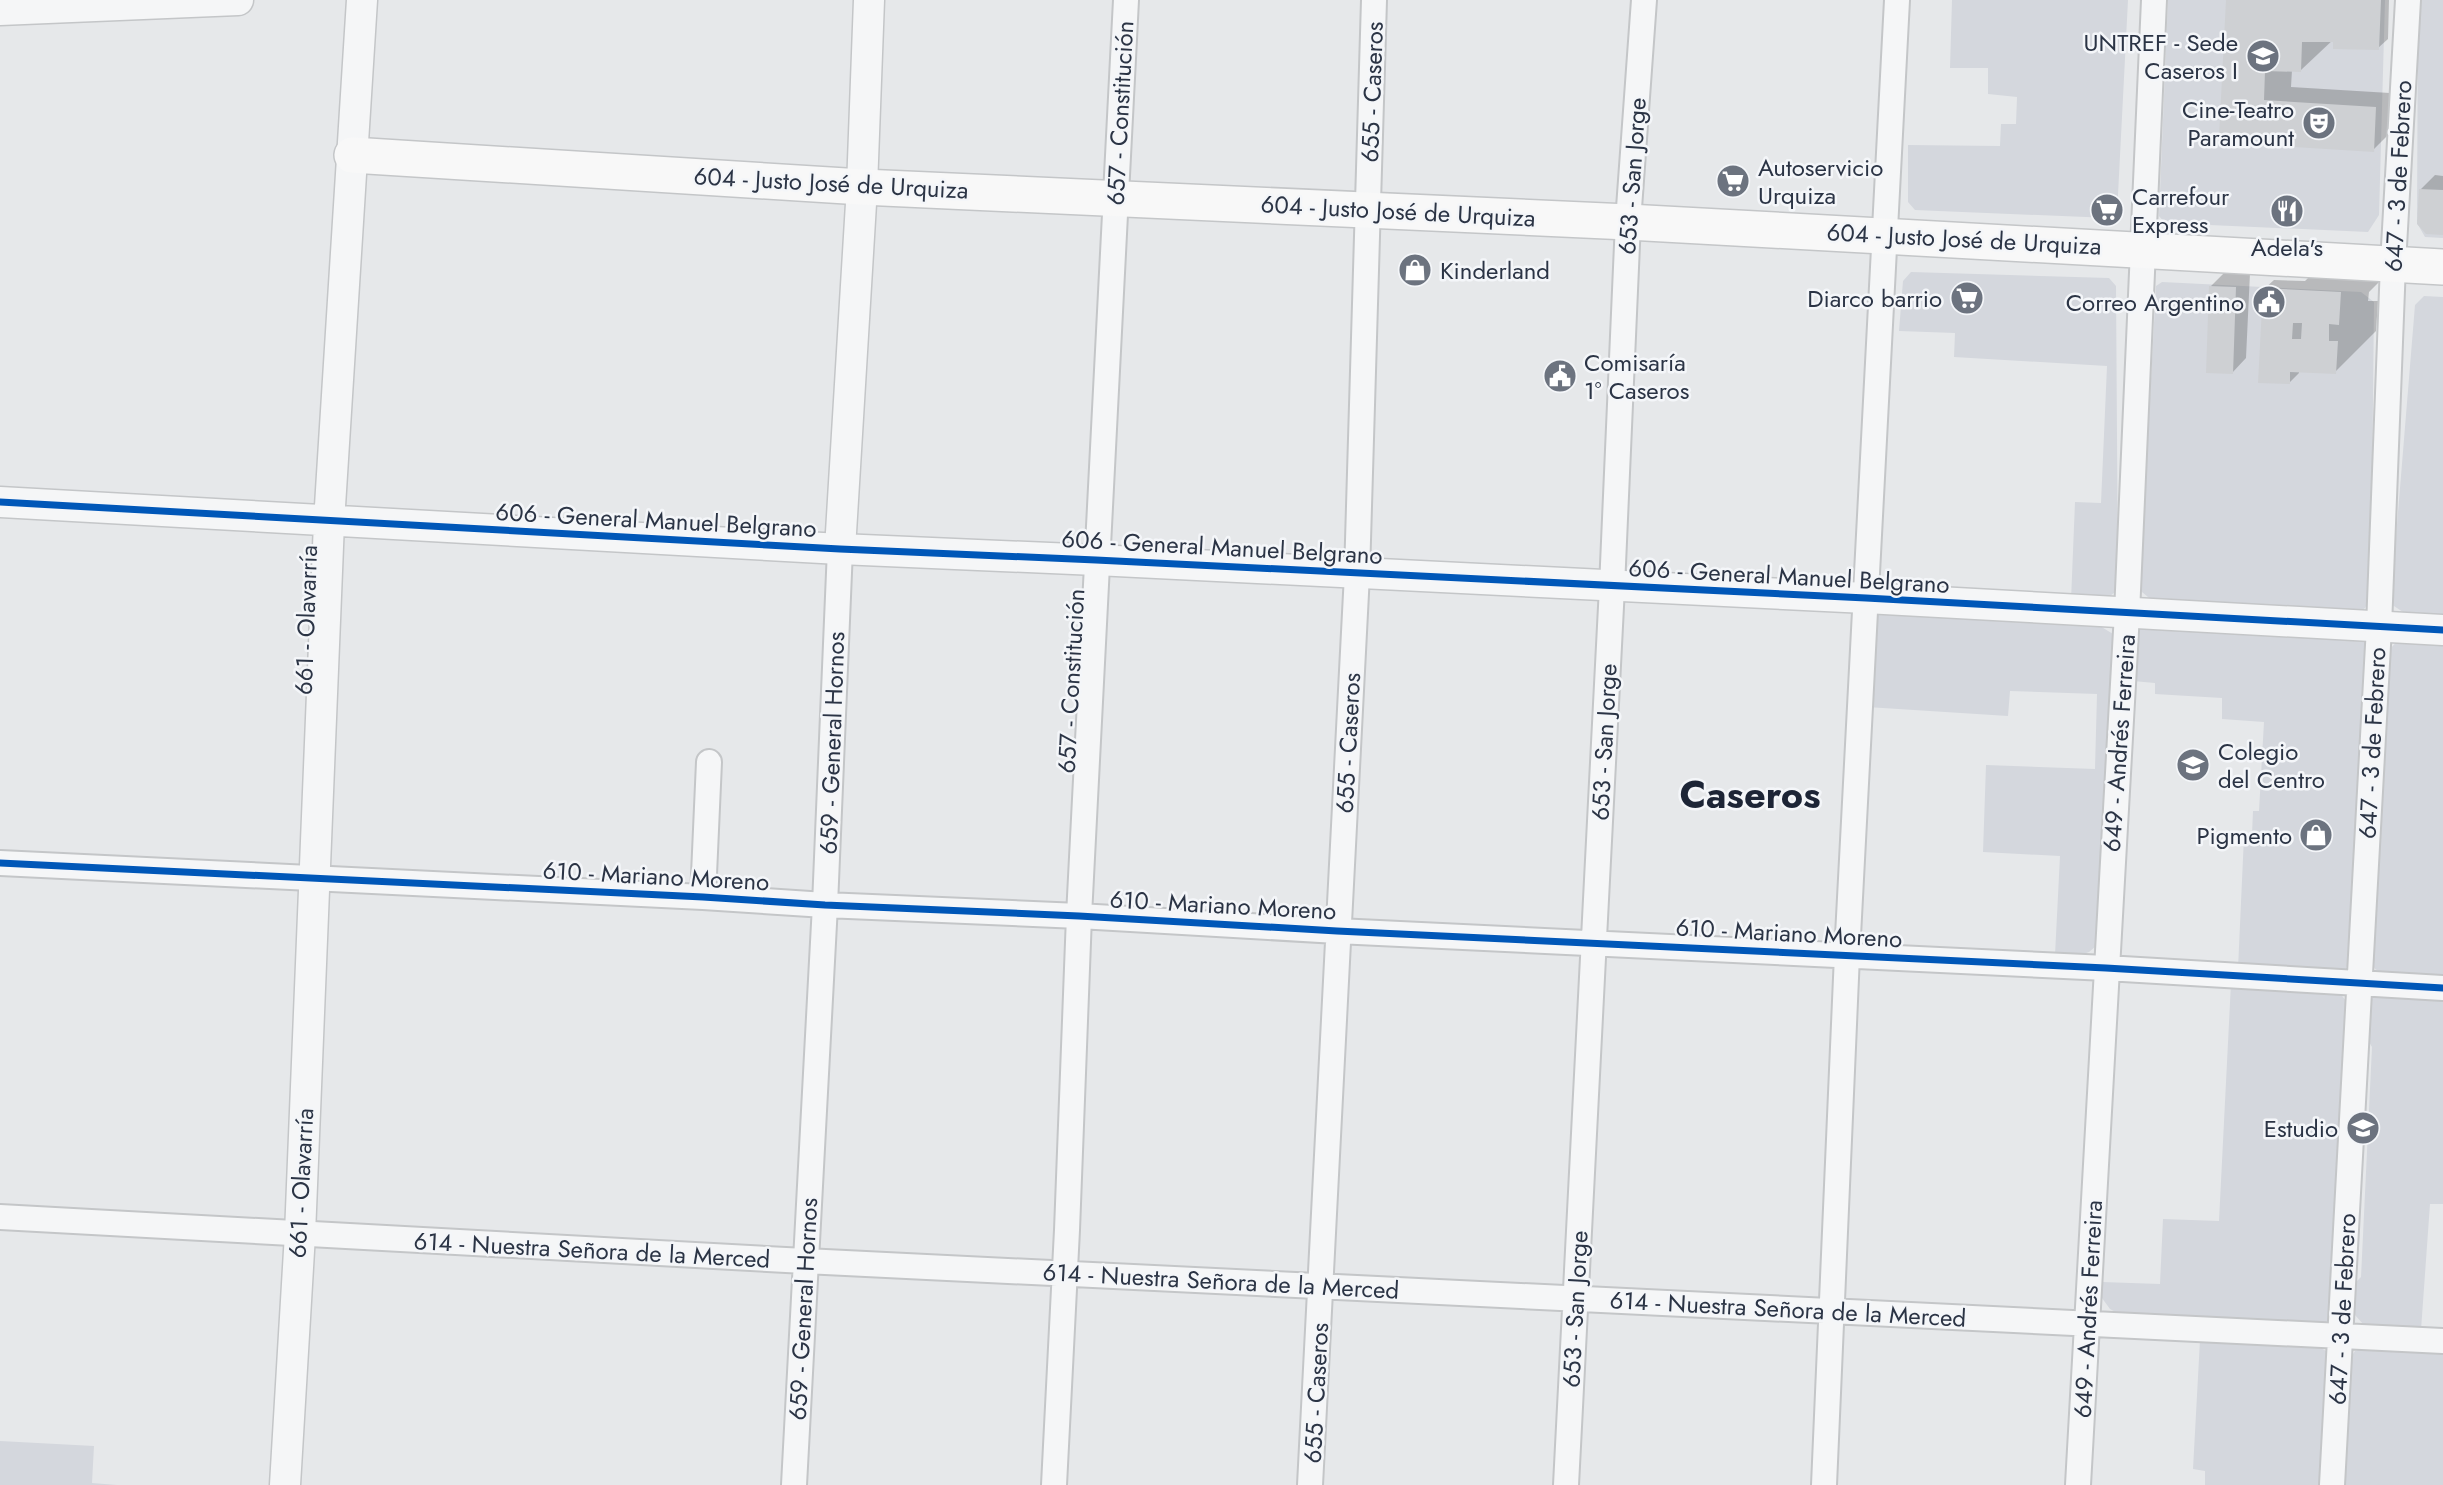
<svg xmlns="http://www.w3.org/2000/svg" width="2443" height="1485" font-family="Jost,sans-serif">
<rect width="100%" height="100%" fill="#e6e8ea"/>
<!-- built -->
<path fill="#d4d7dd" d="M 1952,0 L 2128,0 L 2117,214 L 2110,218 L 1915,210 L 1908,202 L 1908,145 L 2000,146 L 2001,124 L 2016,124 L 2017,97 L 1988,94 L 1988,68 L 1950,68 Z
M 2168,0 L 2385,0 L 2379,215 L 2368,232 L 2165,223 L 2159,216 Z
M 2418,0 L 2443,0 L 2443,238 L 2425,237 L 2417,223 Z
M 1911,272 L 2109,278 L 2116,286 L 2118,583 L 2115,592 L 2104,601 L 2071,601 L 2075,502 L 2101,503 L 2107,366 L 1954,357 L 1955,333 L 1899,331 L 1903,281 Z
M 2162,282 L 2361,292 L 2374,302 L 2371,597 L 2365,608 L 2356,615 L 2154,602 L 2142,592 L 2140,585 L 2156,286 Z
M 2424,296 L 2443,297 L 2443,618 L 2409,616 L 2394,606 L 2391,598 L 2415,305 Z
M 1878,614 L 2095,623 L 2113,634 L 2096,946 L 2089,952 L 2078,956 L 2055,955 L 2060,856 L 1983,852 L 1986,765 L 2095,769 L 2097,694 L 2010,691 L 2008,716 L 1867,707 L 1871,619 Z
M 2137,628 L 2362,635 L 2367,641 L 2350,962 L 2344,971 L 2238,969 L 2244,836 L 2252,834 L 2253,811 L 2259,811 L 2264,722 L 2222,719 L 2222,698 L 2155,694 L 2155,683 L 2133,681 Z
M 2400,638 L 2443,641 L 2443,979 L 2388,976 L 2375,969 L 2370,961 L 2385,666 L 2391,648 Z
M 2231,983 L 2338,991 L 2352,1008 L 2332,1316 L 2324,1324 L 2119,1314 L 2110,1309 L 2102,1298 L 2102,1282 L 2160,1284 L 2163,1219 L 2219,1221 Z
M 2378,993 L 2443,995 L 2443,1204 L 2430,1204 L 2421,1330 L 2377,1328 L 2363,1324 L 2355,1315 L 2352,1305 L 2352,1286 L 2361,1277 L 2372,1047 L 2366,1037 L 2369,1001 Z
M 2200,1340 L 2315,1345 L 2328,1352 L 2325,1485 L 2205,1485 L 2205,1471 L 2193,1469 Z
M 2366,1348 L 2443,1352 L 2443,1485 L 2345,1485 L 2349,1396 L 2347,1363 L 2355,1351 Z
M 0,1441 L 94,1446 L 92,1483 L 117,1485 L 0,1485 Z"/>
<!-- shadow -->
<path fill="#0003" d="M 2228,0 L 2389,0 L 2388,39 L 2378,48 L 2335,38 L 2301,70 L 2292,70 L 2291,87 L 2390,93 L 2387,136 L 2373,150 L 2264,143 Z
M 2435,175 L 2443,176 L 2443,233 L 2420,190 Z
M 2337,250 L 2380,252 L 2379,282 L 2369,292 L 2368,301 L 2378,301 L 2376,331 L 2335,372 L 2299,370 L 2299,373 L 2289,383 L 2264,289 L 2274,280 L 2305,281 Z
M 2225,272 L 2250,273 L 2246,358 L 2232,373 L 2211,286 Z"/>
<!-- building -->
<path fill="#ced0d3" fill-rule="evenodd" d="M 2226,0 L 2381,0 L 2379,50 L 2333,49 L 2333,42 L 2302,42 L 2301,72 L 2265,71 L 2264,100 L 2376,107 L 2374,152 L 2262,145 L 2262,139 L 2219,137 Z
M 2419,189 L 2443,190 L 2443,235 L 2426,234 L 2417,224 Z
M 2209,286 L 2236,287 L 2233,374 L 2206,373 Z
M 2263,288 L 2341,292 L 2339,325 L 2329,324 L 2329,341 L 2338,341 L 2336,374 L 2290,372 L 2290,384 L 2258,383 ZM 2293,323 L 2302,323 L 2301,339 L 2292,339 Z"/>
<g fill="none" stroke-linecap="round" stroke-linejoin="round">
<defs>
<path id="minor" d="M 0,863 L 703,897 L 825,905 L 1079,916 L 1337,931 L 2106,968 L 2443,988
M 703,897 L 709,762
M 0,1217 L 805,1261 L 2443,1341
M 794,1485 L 825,905 L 840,549
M 1054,1485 L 1067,1230 L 1079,916 L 1126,0
M 1310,1485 L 1357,574 L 1374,0
M 1566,1485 L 1612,587 L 1628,222 L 1644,0
M 1824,1485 L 1847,955 L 1897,0
M 2078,1485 L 2127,613 L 2154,0
M 2332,1485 L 2379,627 L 2393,264 L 2408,0"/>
<path id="tertiary" d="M 0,10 L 238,0
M 0,502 L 840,549 L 1096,560 L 1866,598 L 2443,630
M 840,549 L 862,187 L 869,0
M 285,1485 L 300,1234 L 329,522 L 362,0"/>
<path id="secondary" d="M 352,155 L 862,187 L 1628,222 L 2443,267"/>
</defs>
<!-- minor casing -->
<use href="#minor" stroke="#c4c6c8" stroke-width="28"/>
<!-- tertiary casing -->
<use href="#tertiary" stroke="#c4c6c8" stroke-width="33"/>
<!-- secondary casing -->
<use href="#secondary" stroke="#c4c6c8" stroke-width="38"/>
<!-- minor -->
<use href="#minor" stroke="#f5f6f7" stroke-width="24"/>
<!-- tertiary -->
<use href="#tertiary" stroke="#f5f6f7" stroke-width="30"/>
<!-- secondary -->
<use href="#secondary" stroke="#f8f8f8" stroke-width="35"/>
<defs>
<path id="cycleway" d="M 0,502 L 840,549 L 1096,560 L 1866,598 L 2443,630
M 0,863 L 703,897 L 825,905 L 1079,916 L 1337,931 L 2106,968 L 2443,988"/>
</defs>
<!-- cycleway casing -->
<use href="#cycleway" stroke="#f4f6f9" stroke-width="11"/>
<!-- cycleway -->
<use href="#cycleway" stroke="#0057b8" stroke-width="7"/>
</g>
<!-- icons -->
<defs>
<symbol id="university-disc" viewBox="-11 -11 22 22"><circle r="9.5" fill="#6c737f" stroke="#f4f6f9"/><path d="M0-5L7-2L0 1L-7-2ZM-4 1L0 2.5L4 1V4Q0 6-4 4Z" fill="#fff"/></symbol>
<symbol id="theatre-disc" viewBox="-11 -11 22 22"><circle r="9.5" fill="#6c737f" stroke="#f4f6f9"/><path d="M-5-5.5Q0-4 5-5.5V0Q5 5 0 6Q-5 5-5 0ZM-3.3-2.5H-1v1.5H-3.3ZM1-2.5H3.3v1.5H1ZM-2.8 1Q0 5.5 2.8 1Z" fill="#fff"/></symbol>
<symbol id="supermarket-disc" viewBox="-11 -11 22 22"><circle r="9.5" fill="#6c737f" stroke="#f4f6f9"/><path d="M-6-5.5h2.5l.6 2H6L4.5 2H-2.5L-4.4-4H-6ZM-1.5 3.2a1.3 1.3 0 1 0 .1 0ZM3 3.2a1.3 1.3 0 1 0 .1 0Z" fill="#fff"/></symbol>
<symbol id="restaurant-disc" viewBox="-11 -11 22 22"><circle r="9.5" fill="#6c737f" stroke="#f4f6f9"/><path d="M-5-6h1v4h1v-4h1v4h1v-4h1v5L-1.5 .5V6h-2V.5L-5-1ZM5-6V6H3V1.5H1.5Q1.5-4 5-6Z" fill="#fff"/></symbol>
<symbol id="shop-disc" viewBox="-11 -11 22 22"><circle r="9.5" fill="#6c737f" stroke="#f4f6f9"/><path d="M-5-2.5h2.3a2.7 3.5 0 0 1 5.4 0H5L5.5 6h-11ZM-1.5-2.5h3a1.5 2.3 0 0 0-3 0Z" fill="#fff"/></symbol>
<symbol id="civic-disc" viewBox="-11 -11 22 22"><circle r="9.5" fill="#6c737f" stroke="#f4f6f9"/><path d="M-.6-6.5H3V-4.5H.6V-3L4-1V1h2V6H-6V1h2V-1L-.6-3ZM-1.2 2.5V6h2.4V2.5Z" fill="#fff"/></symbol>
<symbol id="school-disc" viewBox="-11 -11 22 22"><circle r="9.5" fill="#6c737f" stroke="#f4f6f9"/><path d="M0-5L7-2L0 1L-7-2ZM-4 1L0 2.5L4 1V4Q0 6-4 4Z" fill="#fff"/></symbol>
</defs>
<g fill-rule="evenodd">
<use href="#university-disc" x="2244" y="37" width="38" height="38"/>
<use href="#theatre-disc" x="2300" y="104" width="38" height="38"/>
<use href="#supermarket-disc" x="1714" y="162" width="38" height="38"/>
<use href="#supermarket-disc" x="2088" y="191" width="38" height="38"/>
<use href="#restaurant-disc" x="2268" y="192" width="38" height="38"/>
<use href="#shop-disc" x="1396" y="251" width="38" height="38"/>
<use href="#supermarket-disc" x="1948" y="279" width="38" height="38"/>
<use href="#civic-disc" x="2250" y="283" width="38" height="38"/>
<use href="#civic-disc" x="1541" y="357" width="38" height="38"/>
<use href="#school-disc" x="2174" y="746" width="38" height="38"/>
<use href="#shop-disc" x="2297" y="816" width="38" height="38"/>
<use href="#university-disc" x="2344" y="1109" width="38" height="38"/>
</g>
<g text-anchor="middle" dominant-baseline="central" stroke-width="5" stroke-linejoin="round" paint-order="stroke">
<!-- poi labels -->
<g font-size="24" fill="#2b3445" stroke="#f4f6f9" text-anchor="end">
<text x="2238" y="42">UNTREF - Sede<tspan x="2238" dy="28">Caseros I</tspan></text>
<text x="2294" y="109">Cine-Teatro<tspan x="2294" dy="28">Paramount</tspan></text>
<text x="1758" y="167" text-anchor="start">Autoservicio<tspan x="1758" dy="28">Urquiza</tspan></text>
<text x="2132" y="196" text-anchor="start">Carrefour<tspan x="2132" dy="28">Express</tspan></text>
<text x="2287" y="247" text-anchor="middle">Adela's</text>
<text x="1440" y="270" text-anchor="start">Kinderland</text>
<text x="1942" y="298">Diarco barrio</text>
<text x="2244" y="302">Correo Argentino</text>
<text x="1584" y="362" text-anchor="start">Comisaría<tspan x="1584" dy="28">1° Caseros</tspan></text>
<text x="2218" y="751" text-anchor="start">Colegio<tspan x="2218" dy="28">del Centro</tspan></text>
<text x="2292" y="835">Pigmento</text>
<text x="2338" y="1128">Estudio</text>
</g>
<!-- street labels -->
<g font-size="24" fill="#2b3445" stroke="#f4f6f9">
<text transform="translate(1372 92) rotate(-88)">655 - Caseros</text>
<text transform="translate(1120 113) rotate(-87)">657 - Constitución</text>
<text transform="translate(1632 176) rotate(-86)">653 - San Jorge</text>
<text transform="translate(2398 176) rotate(-87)">647 - 3 de Febrero</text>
<text transform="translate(831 183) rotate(3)">604 - Justo José de Urquiza</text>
<text transform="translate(1398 211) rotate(3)">604 - Justo José de Urquiza</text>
<text transform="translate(1964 239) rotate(3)">604 - Justo José de Urquiza</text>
<text transform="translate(656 520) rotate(3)">606 - General Manuel Belgrano</text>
<text transform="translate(1222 547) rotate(3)">606 - General Manuel Belgrano</text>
<text transform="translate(1789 576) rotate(3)">606 - General Manuel Belgrano</text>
<text transform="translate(306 620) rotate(-88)">661 - Olavarría</text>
<text transform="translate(1071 681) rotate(-87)">657 - Constitución</text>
<text transform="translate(1604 742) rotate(-87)">653 - San Jorge</text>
<text transform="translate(832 743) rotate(-88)">659 - General Hornos</text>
<text transform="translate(1348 743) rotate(-87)">655 - Caseros</text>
<text transform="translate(2119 743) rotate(-86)">649 - Andrés Ferreira</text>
<text transform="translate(2372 743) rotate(-87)">647 - 3 de Febrero</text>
<text transform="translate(656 876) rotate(3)">610 - Mariano Moreno</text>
<text transform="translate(1223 905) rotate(3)">610 - Mariano Moreno</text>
<text transform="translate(1789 933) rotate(3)">610 - Mariano Moreno</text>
<text transform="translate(301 1183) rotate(-87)">661 - Olavarría</text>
<text transform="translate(592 1250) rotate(3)">614 - Nuestra Señora de la Merced</text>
<text transform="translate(1221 1281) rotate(3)">614 - Nuestra Señora de la Merced</text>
<text transform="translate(803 1309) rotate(-87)">659 - General Hornos</text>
<text transform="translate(1575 1309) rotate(-87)">653 - San Jorge</text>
<text transform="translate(1788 1309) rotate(3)">614 - Nuestra Señora de la Merced</text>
<text transform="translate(2088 1309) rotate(-87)">649 - Andrés Ferreira</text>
<text transform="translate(2342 1309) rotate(-87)">647 - 3 de Febrero</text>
<text transform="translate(1316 1393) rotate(-87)">655 - Caseros</text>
</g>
<!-- town labels -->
<g font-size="38" font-weight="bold" fill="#1d2536" stroke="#f4f6f9">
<text x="1750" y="794">Caseros</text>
</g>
</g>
</svg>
